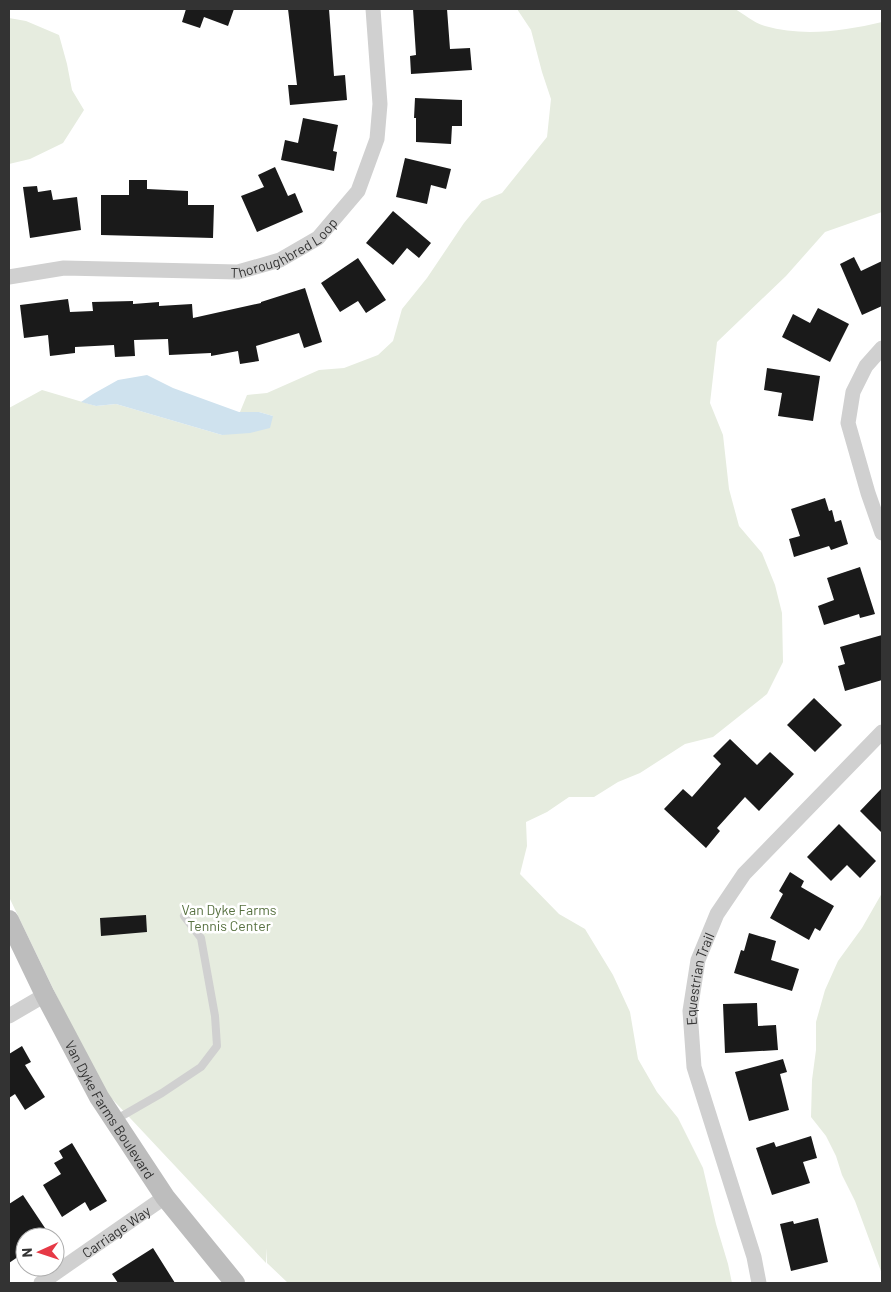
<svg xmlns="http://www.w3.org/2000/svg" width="891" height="1292" font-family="Barlow,sans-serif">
<rect width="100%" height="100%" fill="#fff"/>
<!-- green -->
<path fill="#e6ecdf" d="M 517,9 L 735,9 C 744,14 754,23 765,26 C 803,37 844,31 882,22 L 882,212 L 825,232 L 786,276 L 717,342 L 710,403 L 723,435 L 729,489 L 739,526 L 762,553 L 775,585 L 782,613 L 783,662 L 767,694 L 713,737 L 685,744 L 640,773 L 618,782 L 594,797 L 569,797 L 547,812 L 526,822 L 527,846 L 520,874 L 559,914 L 585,929 L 613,975 L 630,1012 L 638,1059 L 657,1092 L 678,1118 L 703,1168 L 716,1224 L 728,1264 L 732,1283 L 288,1283 L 267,1263 L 266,1248 L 266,1263 L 100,1086 L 9,897 L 9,408 L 42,390 L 96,406 L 116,404 L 222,435 L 273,416 L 259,412 L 240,412 L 247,395 L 267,393 L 319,370 L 344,368 L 378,355 L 393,341 L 402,309 L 427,278 L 464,223 L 482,201 L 502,193 L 547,137 L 551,99 L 542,72 L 531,30 Z
M 9,18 L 26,21 L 59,35 L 67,64 L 72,90 L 84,110 L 63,143 L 30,159 L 9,164 Z
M 882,893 L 882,1274 L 855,1201 L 842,1175 L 836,1156 L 826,1136 L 811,1117 L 812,1080 L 816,1050 L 816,1022 L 825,990 L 838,961 L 862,928 Z"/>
<!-- water -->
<path fill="#cfe2ee" d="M 147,375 L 173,388 L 239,412 L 259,412 L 273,416 L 270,428 L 250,433 L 222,435 L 116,404 L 96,406 L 81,402 L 93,394 L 118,380 Z"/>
<!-- building -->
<path fill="#1a1a1a" d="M 186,9 L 234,9 L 228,26 L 204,17 L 200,28 L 182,22 Z
M 288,9 L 329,9 L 334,76 L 345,75 L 347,100 L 290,105 L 288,85 L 297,85 Z
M 413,9 L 447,9 L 450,49 L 470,48 L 472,70 L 411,74 L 410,56 L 416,55 Z
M 415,98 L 462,100 L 462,126 L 452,126 L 451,144 L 416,142 L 416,118 L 414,118 Z
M 303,118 L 338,125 L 333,151 L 337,152 L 334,171 L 281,160 L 285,140 L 298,143 Z
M 405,158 L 451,169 L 446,189 L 431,185 L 427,204 L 396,197 Z
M 275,167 L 288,196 L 295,193 L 303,212 L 257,232 L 241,196 L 264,187 L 258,175 Z
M 129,180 L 147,180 L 147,189 L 188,191 L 188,205 L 214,205 L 213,238 L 101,235 L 101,195 L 129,195 Z
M 37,186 L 38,192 L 51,190 L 53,200 L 77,197 L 81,230 L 30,238 L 23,187 Z
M 393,211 L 431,243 L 419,258 L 407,248 L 393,265 L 366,243 Z
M 854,257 L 861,271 L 882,261 L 882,306 L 862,315 L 840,264 Z
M 358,258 L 386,300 L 366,313 L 358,301 L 340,312 L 321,283 Z
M 305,288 L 322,342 L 304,348 L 299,333 L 256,346 L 259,361 L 240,364 L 238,351 L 211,356 L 211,353 L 169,355 L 168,339 L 134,340 L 135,356 L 115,357 L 114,345 L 75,347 L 75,353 L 50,356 L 48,335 L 24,338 L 20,305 L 68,299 L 70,312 L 93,311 L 92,302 L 133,301 L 133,304 L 159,302 L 159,306 L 192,304 L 193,318 L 261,303 L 261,302 Z
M 818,308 L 849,324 L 830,362 L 782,337 L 793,314 L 810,323 Z
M 767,368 L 820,376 L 813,421 L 778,416 L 782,393 L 764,390 Z
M 825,498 L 829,511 L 832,510 L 835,522 L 841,520 L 848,544 L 831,550 L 829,546 L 794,557 L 789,539 L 800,536 L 791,509 Z
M 860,567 L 875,614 L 860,618 L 859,614 L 824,625 L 818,606 L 834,600 L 827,578 Z
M 882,635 L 882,680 L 845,691 L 838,666 L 845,664 L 840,647 Z
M 814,698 L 842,725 L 815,752 L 787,725 Z
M 730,739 L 757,765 L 770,752 L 794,774 L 759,811 L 745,797 L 717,828 L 720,831 L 706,848 L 664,809 L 683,789 L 692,797 L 721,764 L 713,756 Z
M 882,788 L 882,833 L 860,811 Z
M 839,824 L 876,861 L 860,878 L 847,865 L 831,881 L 807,857 Z
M 790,872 L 804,881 L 801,887 L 834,906 L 820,931 L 815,928 L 809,940 L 770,918 L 783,894 L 779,891 Z
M 146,915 L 147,932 L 101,936 L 100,918 Z
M 749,933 L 776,941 L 771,960 L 799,969 L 792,991 L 734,973 L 741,950 L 744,951 Z
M 757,1003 L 758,1026 L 776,1025 L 778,1050 L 725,1053 L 723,1004 Z
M 22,1046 L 31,1062 L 25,1065 L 45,1097 L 25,1110 L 15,1094 L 9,1098 L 9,1054 Z
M 783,1059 L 787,1072 L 780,1074 L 789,1110 L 749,1121 L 735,1072 Z
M 811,1136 L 817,1158 L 803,1162 L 810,1183 L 772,1195 L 756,1148 L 774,1142 L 776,1147 Z
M 72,1143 L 107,1201 L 90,1211 L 85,1202 L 62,1217 L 43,1185 L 61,1174 L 54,1163 L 63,1158 L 59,1151 Z
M 23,1195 L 51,1237 L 25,1237 L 25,1252 L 9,1263 L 9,1204 Z
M 818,1218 L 828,1262 L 791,1271 L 780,1224 L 793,1221 L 794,1224 Z
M 153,1248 L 175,1283 L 118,1283 L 112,1274 Z"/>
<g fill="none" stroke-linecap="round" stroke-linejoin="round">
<!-- lane -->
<path stroke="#d0d0d0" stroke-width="8" d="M 115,1120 L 162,1093 L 201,1067 L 217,1046 L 215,1016 L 201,938 L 184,916"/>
<!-- street -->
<g stroke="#d0d0d0" stroke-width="15">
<path id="s1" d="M 9,277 L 64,268 L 238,272 L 280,260 L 318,238 L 358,191 L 377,139 L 380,104 L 373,9"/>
<path d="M 882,348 L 866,366 L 853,392 L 848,423 L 868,493 L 882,533"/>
<path d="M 9,1016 L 45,995"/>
<path id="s2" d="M 41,1283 L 165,1197"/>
<path id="s3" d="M 759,1283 L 754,1257 L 694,1067 L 690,1011 L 698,960 L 717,914 L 744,874 L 882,732"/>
</g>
<!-- secondary -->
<path stroke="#bdbdbd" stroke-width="20" id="s4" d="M 9,920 L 45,995 L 99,1097 L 165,1197 L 235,1283"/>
</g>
<g text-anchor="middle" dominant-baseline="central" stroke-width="5" stroke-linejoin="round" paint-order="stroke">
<!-- street labels -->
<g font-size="14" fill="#333" stroke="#fff">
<text stroke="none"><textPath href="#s1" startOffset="282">Thoroughbred Loop</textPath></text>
<text stroke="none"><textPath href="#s3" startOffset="315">Equestrian Trail</textPath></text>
<text stroke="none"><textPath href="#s4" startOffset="215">Van Dyke Farms Boulevard</textPath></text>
<text stroke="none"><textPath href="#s2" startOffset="91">Carriage Way</textPath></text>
</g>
<!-- park labels -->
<g font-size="14" fill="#56703f" stroke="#fff">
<text x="229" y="909">Van Dyke Farms<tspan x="229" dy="16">Tennis Center</tspan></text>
</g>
</g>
<!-- border -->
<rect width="891" height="1292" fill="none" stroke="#333333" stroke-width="20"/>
<!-- north arrow -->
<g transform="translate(40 1252) rotate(267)"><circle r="24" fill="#ffffff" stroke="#adadad"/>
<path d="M0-4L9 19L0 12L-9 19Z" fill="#e63946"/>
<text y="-8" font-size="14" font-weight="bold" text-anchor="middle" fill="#333333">N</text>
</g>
</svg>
